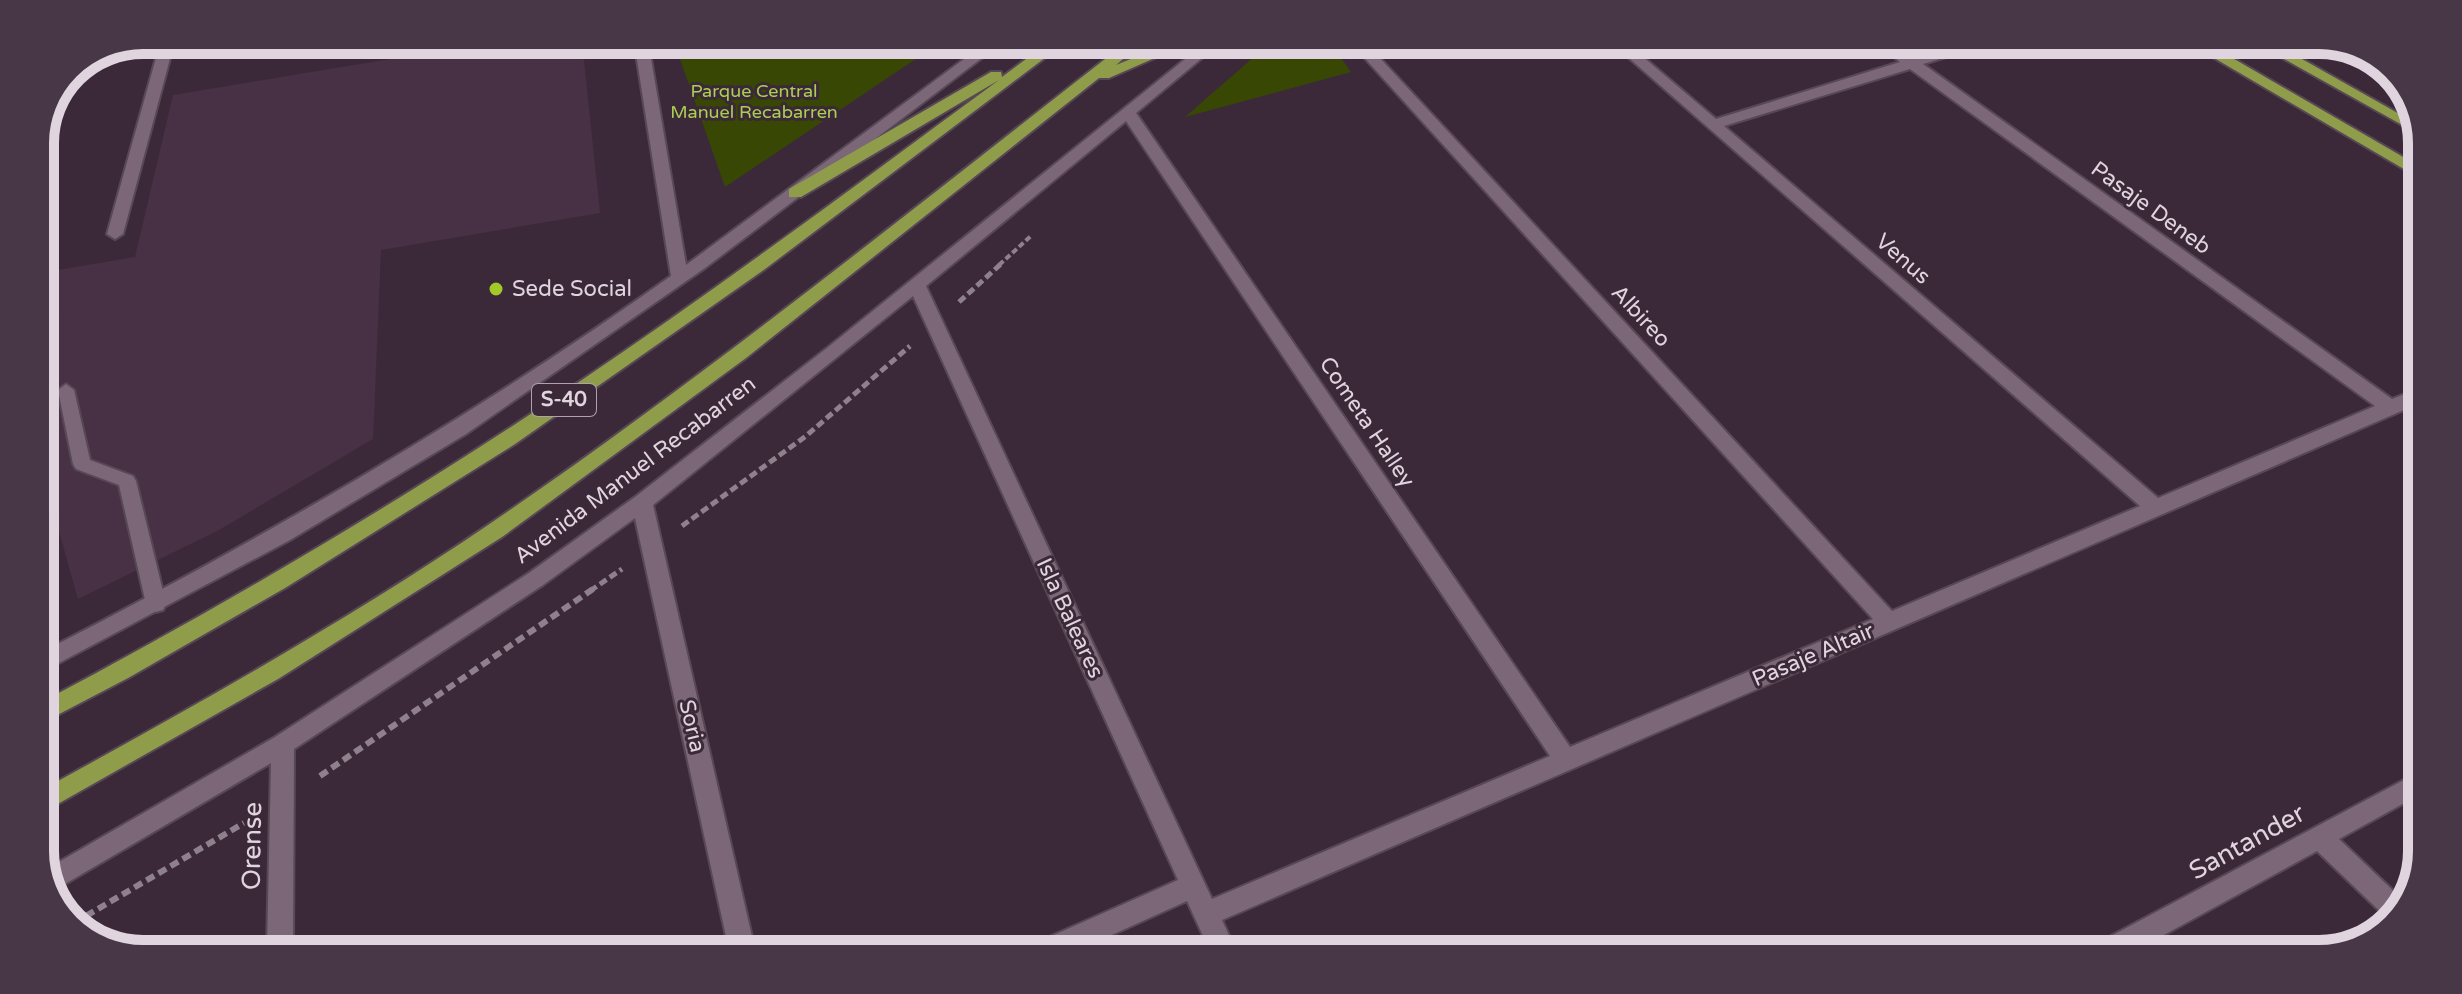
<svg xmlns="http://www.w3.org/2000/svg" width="2462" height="994" font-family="'Varela Round',sans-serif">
<rect width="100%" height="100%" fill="#3b2939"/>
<!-- built -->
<path fill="#483045" d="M 500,41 L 582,41 L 600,213 L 381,250 L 373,439 L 219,530 L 78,599 L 40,464 L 40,273 L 135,257 L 173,95 Z"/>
<!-- green -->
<path fill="#384804" d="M 773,42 L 941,42 L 725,187 L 680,59 Z
M 1270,43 L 1330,43 L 1351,72 L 1185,117 Z"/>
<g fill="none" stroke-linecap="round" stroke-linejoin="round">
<defs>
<path id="lane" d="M 66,384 L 74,390 L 90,460 L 133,476 L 136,481 L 166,604 L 163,610 L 156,612 L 149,610 L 146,604 L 119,485 L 76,469 L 73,464 L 58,390 Z"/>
<path id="street" d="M 161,40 L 220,40 L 213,44 L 172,51 L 123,234 L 115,239 L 107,234 Z
M 634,41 L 648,41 L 686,265 L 987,42 L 1003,42 L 705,268 L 466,434 L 290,540 L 40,673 L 40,653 C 259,541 470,419 671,276 Z
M 1205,43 L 1220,43 L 1136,113 L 1570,747 L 1873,619 L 1351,43 L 1366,43 L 1892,611 L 2140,506 L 1613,44 L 1628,44 L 1716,119 L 1900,62 L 1878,44 L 1895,44 L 1914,58 L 1957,45 L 1978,45 L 1976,48 L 1923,64 L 2392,399 L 2420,388 L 2420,403 L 1222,920 L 1236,951 L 1210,951 L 1187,901 L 1076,951 L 1034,951 L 1038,942 L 1178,880 L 913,296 L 653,505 L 755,950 L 729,950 L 635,518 L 543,585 L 294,749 L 293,949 L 267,949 L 271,763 L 53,891 L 45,870 L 275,737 L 529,573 L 635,497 L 827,348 ZM 1910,69 L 2375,406 L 2158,498 L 1724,126 ZM 1126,121 L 1550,756 L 1212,899 L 926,286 Z
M 2417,773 L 2417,796 L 2339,839 L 2404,901 L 2389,920 L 2317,851 L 2129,954 L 2092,953 L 2096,944 Z"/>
<path id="primary" d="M 1049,42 L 1066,42 L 765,269 L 515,444 L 285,588 L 128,678 L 40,724 L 40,703 C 224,606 403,500 576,384 C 720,287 859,183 999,80 L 801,197 L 789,197 L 789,189 L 991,72 L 1001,72 L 1002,77 Z
M 1127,42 L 1142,43 L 1116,65 L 1170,43 L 1189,43 L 1109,78 L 1099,78 L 746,358 L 502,537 L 278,679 L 40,814 L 40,791 C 193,707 347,621 491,523 C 711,373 917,205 1127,42 Z
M 2192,45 L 2210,45 L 2422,168 L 2421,179 Z
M 2259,45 L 2277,45 L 2417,124 L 2422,136 Z"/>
</defs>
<!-- lane casing -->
<use href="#lane" stroke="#574855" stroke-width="4"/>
<!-- street casing -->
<use href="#street" stroke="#574855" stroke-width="4"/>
<!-- primary casing -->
<use href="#primary" stroke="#574855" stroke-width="4"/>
<!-- path-far2 -->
<path stroke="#8f808d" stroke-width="4" stroke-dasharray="6 3" stroke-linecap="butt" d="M 2157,45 L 2167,52
M 1242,55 L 1257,43
M 999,265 L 1031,236"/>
<!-- path-far1 -->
<path stroke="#8f808d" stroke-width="5" stroke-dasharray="8 4" stroke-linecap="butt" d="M 959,302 L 1002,263
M 682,526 L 806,436 L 910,346
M 590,591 L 622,569"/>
<!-- path -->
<path stroke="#8f808d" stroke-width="6" stroke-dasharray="9 5" stroke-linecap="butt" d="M 320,776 L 593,589
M 74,923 L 244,823"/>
<!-- lane -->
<use href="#lane" fill="#7c6779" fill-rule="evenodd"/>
<!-- street -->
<use href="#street" fill="#7c6779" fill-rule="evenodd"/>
<!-- primary -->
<use href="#primary" fill="#8f9d4b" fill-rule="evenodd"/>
</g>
<!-- markers -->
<circle fill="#a1c929" stroke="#3b2939" stroke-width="3" cx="496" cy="289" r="8"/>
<g text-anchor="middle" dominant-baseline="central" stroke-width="6" stroke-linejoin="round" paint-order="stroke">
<!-- far-park labels -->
<g font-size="18" fill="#accf53" stroke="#3b2939">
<text x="754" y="91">Parque Central<tspan x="754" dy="21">Manuel Recabarren</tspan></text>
</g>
<!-- shield labels -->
<rect fill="#3b2939" stroke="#aea1ac" stroke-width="2" x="532" y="384" width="64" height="32" rx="6"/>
<g font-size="20" font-weight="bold" fill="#e0d4de">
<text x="564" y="400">S-40</text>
</g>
<!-- street labels -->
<g font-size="22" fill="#e0d4de" stroke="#3b2939">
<text transform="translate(2151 208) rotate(36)">Pasaje Deneb</text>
<text transform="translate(1903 259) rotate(41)">Venus</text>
<text transform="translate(1641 316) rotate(47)">Albireo</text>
<text transform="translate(1367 422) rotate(56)">Cometa Halley</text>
<text transform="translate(635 470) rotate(-37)">Avenida Manuel Recabarren</text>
<text transform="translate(1070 618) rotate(65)">Isla Baleares</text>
<text transform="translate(1813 655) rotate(-23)">Pasaje Altair</text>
<text transform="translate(692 726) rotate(77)">Soria</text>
</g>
<!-- poi labels -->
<g font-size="22" fill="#e0d4de" stroke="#3b2939" text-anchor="start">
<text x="512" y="289">Sede Social</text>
</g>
<!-- near-street labels -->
<g font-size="26" fill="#e0d4de" stroke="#3b2939">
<text transform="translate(2247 842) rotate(-29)">Santander</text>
<text transform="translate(252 846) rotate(-89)">Orense</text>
</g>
</g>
<!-- crop -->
<path d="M0 0H2462V994H0ZM143 54H2319A89 89 0 0 1 2408 143V851A89 89 0 0 1 2319 940H143A89 89 0 0 1 54 851V143A89 89 0 0 1 143 54Z" fill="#483746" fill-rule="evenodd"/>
<path fill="none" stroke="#e0d4de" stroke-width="10" d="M143 54H2319A89 89 0 0 1 2408 143V851A89 89 0 0 1 2319 940H143A89 89 0 0 1 54 851V143A89 89 0 0 1 143 54Z"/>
</svg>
